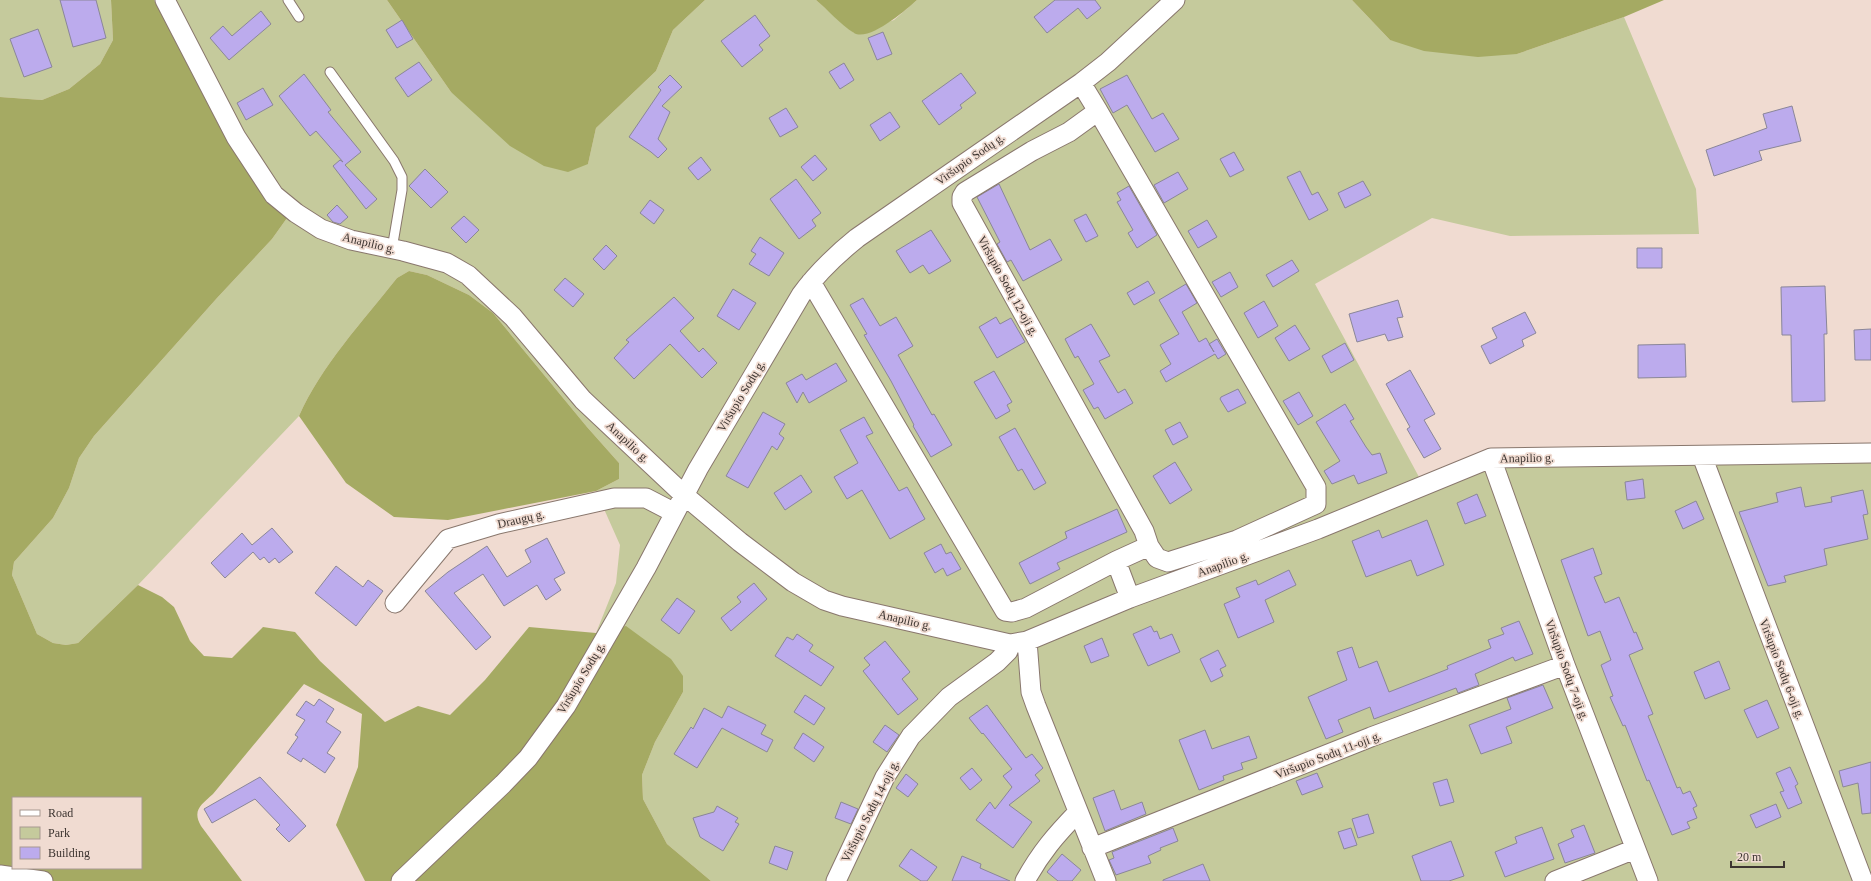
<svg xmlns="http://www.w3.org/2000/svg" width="1871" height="881" font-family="Georgia,serif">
<rect width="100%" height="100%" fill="#f0dbd1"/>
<!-- green -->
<path fill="#c5ca9c" d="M 0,0 L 111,0 L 113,40 L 100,64 L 69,89 L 42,100 L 0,97 Z
M 154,0 L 387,0 L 451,92 L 588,164 L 596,128 L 656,71 L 673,30 L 705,0 L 816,0 L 854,33 L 894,20 L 917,0 L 1352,0 L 1390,40 L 1517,54 L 1624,17 L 1696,189 L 1699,234 L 1510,236 L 1432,218 L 1315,284 L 1419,477 L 1497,449 L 1871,458 L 1871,881 L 711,881 L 667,844 L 643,799 L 642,775 L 655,742 L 683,692 L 626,627 L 596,633 L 616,583 L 620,545 L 596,491 L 619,479 L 619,463 L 587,427 L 493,313 L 469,295 L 427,275 L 409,271 L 397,278 C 363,321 321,366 299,416 L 138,585 L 78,643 L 66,645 L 53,643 L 37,634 L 12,575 L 14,562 L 53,518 L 69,488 L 79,458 L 94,436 L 217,298 L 272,239 L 287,218 L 252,179 L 226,139 Z"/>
<!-- forest -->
<path fill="#a5aa63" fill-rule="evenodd" d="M 111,0 L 154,0 L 226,139 L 252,179 L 287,218 L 272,239 L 217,298 L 94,436 L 79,458 L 69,488 L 53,518 L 14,562 L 12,575 L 37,634 L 53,643 L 66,645 L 78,643 L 138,585 L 162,597 L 174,607 L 190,641 L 204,656 L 232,658 L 263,627 L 295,632 L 320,661 L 385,722 L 418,706 L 450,715 L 485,680 L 529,627 L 596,633 L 626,626 L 671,659 L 683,676 L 683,692 L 655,742 L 642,775 L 643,799 L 667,844 L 711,881 L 365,881 L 336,825 L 358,767 L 362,714 L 304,684 L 213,794 C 201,805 192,810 201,826 L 242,881 L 0,881 L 0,97 L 42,100 L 69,89 L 100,64 L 113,40 ZM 13,798 L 141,798 L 141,868 L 13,868 Z
M 387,0 L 705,0 L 673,30 L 656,71 L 596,128 L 588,164 L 568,172 L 544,166 L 510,146 L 451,92 Z
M 816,0 L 917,0 C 906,10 869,42 854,33 C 840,24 828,10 816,0 Z
M 1352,0 L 1664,0 L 1624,17 L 1517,54 L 1478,57 L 1424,51 L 1390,40 Z
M 409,271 L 427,275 L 469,295 L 493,313 L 587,427 L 619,463 L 619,479 L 596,491 L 448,520 L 394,517 L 346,483 L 299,416 C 321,366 363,321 397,278 Z"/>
<!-- building -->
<path fill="#bcabed" stroke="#8a8698" d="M 60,0 L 96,0 L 106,38 L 73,47 Z
M 1055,0 L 1095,0 L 1101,8 L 1087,19 L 1078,8 L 1047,33 L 1034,17 Z
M 261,11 L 271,24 L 229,60 L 210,38 L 223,26 L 232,36 Z
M 755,15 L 770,36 L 759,45 L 763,50 L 742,67 L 721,41 Z
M 402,20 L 413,39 L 397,48 L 386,30 Z
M 38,29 L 52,67 L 24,77 L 10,39 Z
M 883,32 L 892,54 L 877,60 L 868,38 Z
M 419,62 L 432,80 L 408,97 L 395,78 Z
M 844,63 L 854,80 L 840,89 L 829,72 Z
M 961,73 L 976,93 L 960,105 L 962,108 L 939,125 L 922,101 Z
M 304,74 L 331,110 L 328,112 L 361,152 L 345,165 L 377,199 L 366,209 L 333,166 L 340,160 L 343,162 L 316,131 L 310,136 L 279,96 Z
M 670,75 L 682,87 L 662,106 L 670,112 L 658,139 L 667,149 L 658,158 L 651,152 L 629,137 L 661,90 L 658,87 Z
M 1127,75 L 1152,119 L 1163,113 L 1179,139 L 1155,152 L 1127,105 L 1113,113 L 1100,89 Z
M 263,88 L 273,105 L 246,120 L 237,103 Z
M 1792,106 L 1801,141 L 1759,151 L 1762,160 L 1714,176 L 1706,150 L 1767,128 L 1763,114 Z
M 786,108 L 798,127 L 780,137 L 769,118 Z
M 890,112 L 900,127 L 880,141 L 870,125 Z
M 1234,152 L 1244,170 L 1230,177 L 1220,159 Z
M 815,155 L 827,169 L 813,181 L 801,167 Z
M 701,157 L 711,170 L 698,180 L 688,168 Z
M 425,169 L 448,192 L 431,208 L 409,186 Z
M 1300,171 L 1312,195 L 1318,192 L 1328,210 L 1309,220 L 1287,177 Z
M 1178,172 L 1188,189 L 1164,203 L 1154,185 Z
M 796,179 L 821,213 L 812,220 L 816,226 L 799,239 L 770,199 Z
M 1363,181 L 1371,195 L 1345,208 L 1338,193 Z
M 999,184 L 1030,250 L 1050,239 L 1062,260 L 1023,281 L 1011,260 L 1007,262 L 997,244 L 1000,242 L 977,197 Z
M 1129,186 L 1157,235 L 1137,248 L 1128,233 L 1133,230 L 1117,202 L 1121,200 L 1117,193 Z
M 650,200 L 664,210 L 654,224 L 640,213 Z
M 337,205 L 348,217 L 340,224 L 333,222 L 327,215 Z
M 1086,214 L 1098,236 L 1086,242 L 1074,220 Z
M 464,216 L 479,230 L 466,243 L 451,228 Z
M 1207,220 L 1217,237 L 1198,248 L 1188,231 Z
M 931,230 L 951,261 L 929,274 L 923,265 L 910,273 L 896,251 Z
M 760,237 L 784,253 L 769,276 L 749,264 L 756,254 L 751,251 Z
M 606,245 L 617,256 L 604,270 L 593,259 Z
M 1637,248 L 1662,248 L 1662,268 L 1637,268 Z
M 1292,260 L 1299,271 L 1273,287 L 1266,275 Z
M 1230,272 L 1238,287 L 1221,297 L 1212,282 Z
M 565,278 L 584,294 L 573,307 L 554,290 Z
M 1148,281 L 1155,293 L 1134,305 L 1127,293 Z
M 1186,284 L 1197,303 L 1182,312 L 1199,342 L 1206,338 L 1214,352 L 1209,344 L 1217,339 L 1226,354 L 1218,359 L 1215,354 L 1166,382 L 1160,371 L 1171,364 L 1160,345 L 1179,334 L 1159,300 Z
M 1825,286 L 1827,334 L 1824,334 L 1825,401 L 1792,402 L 1791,335 L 1782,335 L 1781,287 Z
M 733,289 L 756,303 L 739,330 L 717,316 Z
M 674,297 L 694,318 L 680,331 L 699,352 L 703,348 L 717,363 L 702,378 L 670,344 L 634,379 L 614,358 L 629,342 L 626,340 Z
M 863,298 L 880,326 L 896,317 L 913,346 L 898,355 L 932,415 L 934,414 L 952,445 L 931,457 L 913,426 L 914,425 L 891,381 L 864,335 L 867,334 L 850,305 Z
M 1398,300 L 1403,317 L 1397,318 L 1403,337 L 1388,341 L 1385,334 L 1357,342 L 1349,314 Z
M 1264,301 L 1278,326 L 1258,338 L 1244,313 Z
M 1525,312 L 1536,333 L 1522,340 L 1524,346 L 1490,364 L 1481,346 L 1497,338 L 1492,328 Z
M 996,317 L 1000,324 L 1011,318 L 1025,342 L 997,358 L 979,327 Z
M 1091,324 L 1110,356 L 1099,361 L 1118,393 L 1125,389 L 1133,403 L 1105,419 L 1098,407 L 1094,409 L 1083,390 L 1094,384 L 1078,356 L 1075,358 L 1065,339 Z
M 1295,325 L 1310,349 L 1289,361 L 1275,338 Z
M 1871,329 L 1871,360 L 1855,360 L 1854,330 Z
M 1345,343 L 1354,360 L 1331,373 L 1322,356 Z
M 1685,344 L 1686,377 L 1638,378 L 1638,345 Z
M 836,363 L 847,381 L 809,403 L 803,392 L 797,403 L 786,383 L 802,374 L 806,380 Z
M 1410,370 L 1435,414 L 1424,420 L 1441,449 L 1424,458 L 1407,429 L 1410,427 L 1386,384 Z
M 994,371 L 1012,402 L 1007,405 L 1010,411 L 996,419 L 974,382 Z
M 1238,389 L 1246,403 L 1228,412 L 1220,399 L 1221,397 Z
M 1299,392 L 1313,416 L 1298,425 L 1283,401 Z
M 1345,404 L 1354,419 L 1350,421 L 1366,447 L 1372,455 L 1380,453 L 1387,473 L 1358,484 L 1354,475 L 1332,484 L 1324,471 L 1340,461 L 1316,422 Z
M 763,412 L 785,424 L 779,434 L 784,438 L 777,450 L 772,446 L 748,488 L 726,476 Z
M 864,417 L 873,433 L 866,436 L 899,491 L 907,487 L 925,519 L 890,539 L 862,490 L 847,499 L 834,477 L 858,463 L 840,430 Z
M 1180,422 L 1188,437 L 1173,445 L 1165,430 Z
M 1015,428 L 1046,483 L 1034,490 L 1022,469 L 1018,471 L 999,437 Z
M 1175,462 L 1192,490 L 1170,504 L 1153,476 Z
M 801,475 L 812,492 L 785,510 L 774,493 Z
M 1643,479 L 1645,498 L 1627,500 L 1625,482 Z
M 1801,487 L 1805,507 L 1832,502 L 1831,497 L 1863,490 L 1868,514 L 1863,515 L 1868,539 L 1824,549 L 1827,565 L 1784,576 L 1786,582 L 1768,586 L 1739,512 L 1778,502 L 1776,493 Z
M 1477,494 L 1486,516 L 1465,524 L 1457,503 Z
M 1696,501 L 1704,519 L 1683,529 L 1675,511 Z
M 1117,509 L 1127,532 L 1057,563 L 1060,569 L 1030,584 L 1019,563 L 1067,538 L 1065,532 Z
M 1427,520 L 1444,565 L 1417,576 L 1411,560 L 1366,577 L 1352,541 L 1379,530 L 1382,538 Z
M 272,528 L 293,552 L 279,563 L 275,558 L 269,563 L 264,557 L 260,560 L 253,552 L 225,578 L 211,563 L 242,533 L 252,545 Z
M 547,538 L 565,573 L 554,579 L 561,590 L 546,600 L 537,585 L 504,606 L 483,574 L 454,593 L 491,637 L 476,650 L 425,591 L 448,572 L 487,546 L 507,577 L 531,562 L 525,550 Z
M 941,544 L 946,554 L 951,552 L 961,569 L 947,576 L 943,568 L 935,573 L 924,553 Z
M 1593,548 L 1602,574 L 1594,577 L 1605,603 L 1619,597 L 1634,633 L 1636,632 L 1643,649 L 1629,655 L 1653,714 L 1648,716 L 1677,788 L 1680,787 L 1683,794 L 1690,791 L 1697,806 L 1693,808 L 1697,818 L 1687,822 L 1690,828 L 1672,835 L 1649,780 L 1647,781 L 1625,725 L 1623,726 L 1610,697 L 1613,696 L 1601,665 L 1611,660 L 1600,631 L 1588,636 L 1561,560 Z
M 336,566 L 363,587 L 368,580 L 383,591 L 356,626 L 315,593 Z
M 1289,570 L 1296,585 L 1265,600 L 1274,622 L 1238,638 L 1224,604 L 1240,597 L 1236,588 L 1256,580 L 1258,585 Z
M 754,583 L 767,599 L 731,631 L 721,618 L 741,602 L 737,597 Z
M 677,598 L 695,611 L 679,634 L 661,620 Z
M 1519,621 L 1533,654 L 1515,661 L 1513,657 L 1475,674 L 1479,685 L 1458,693 L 1456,688 L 1374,719 L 1370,707 L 1338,720 L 1343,732 L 1326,739 L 1308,697 L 1347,680 L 1337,652 L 1352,647 L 1359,668 L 1377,661 L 1389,692 L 1448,669 L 1447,666 L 1491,648 L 1488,640 L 1504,634 L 1501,628 Z
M 1151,626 L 1154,632 L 1157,631 L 1160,639 L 1172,634 L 1180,652 L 1148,666 L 1133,634 Z
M 797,634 L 813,645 L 809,651 L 834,667 L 821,686 L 775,656 L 787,637 L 793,640 Z
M 1102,638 L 1109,656 L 1091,663 L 1084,646 Z
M 885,641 L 910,672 L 902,679 L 918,699 L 898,715 L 863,671 L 870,665 L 864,658 Z
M 1218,650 L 1226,666 L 1220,669 L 1223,676 L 1211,682 L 1200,659 Z
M 1719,661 L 1730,689 L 1705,699 L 1694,672 Z
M 1543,685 L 1553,708 L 1506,727 L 1512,743 L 1481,754 L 1469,725 L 1511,709 L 1507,698 Z
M 805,695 L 825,708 L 814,725 L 794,712 Z
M 319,699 L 334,709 L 326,722 L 341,732 L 327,753 L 335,758 L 325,773 L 303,758 L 301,762 L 287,753 L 298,737 L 295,735 L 305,720 L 296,715 L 306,701 L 314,706 Z
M 1767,700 L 1779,728 L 1757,738 L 1744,710 Z
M 987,705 L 1026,758 L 1032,754 L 1043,768 L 1035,775 L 1040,781 L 1009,805 L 1032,822 L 1013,848 L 976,820 L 990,802 L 995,809 L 1012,787 L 1003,776 L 1012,769 L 983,733 L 982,734 L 969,718 Z
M 728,706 L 766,725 L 761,734 L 773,740 L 767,752 L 722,728 L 697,768 L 674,754 L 691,727 L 693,729 L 704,708 L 722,718 Z
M 885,725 L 899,735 L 887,752 L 873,742 Z
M 1205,730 L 1212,749 L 1249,736 L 1257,758 L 1241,763 L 1243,769 L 1223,776 L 1224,780 L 1199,790 L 1179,740 Z
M 803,733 L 824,747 L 814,762 L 794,748 Z
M 1871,762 L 1871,813 L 1862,814 L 1858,783 L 1843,787 L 1839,771 Z
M 1790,767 L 1798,784 L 1795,786 L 1802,803 L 1788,809 L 1780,792 L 1784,791 L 1776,773 Z
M 972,768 L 982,780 L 970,790 L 960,778 Z
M 1317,773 L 1323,787 L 1302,795 L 1296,781 Z
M 906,774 L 918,784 L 908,797 L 896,788 Z
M 260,777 L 306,826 L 289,842 L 276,829 L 280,825 L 255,799 L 212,823 L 204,809 Z
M 1447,779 L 1454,802 L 1440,806 L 1433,783 Z
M 1114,790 L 1121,810 L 1142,802 L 1146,814 L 1105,831 L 1093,798 Z
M 841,802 L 858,809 L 851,824 L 835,818 Z
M 1776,804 L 1781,817 L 1756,828 L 1750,815 Z
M 717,806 L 738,818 L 735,822 L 739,824 L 723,851 L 700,837 L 693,818 L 714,812 Z
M 1368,814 L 1374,833 L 1358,838 L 1352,819 Z
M 1584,825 L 1595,853 L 1565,863 L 1558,844 L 1574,837 L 1571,830 Z
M 1542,827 L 1554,859 L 1505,877 L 1495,852 L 1517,843 L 1515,837 Z
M 1173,828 L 1178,841 L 1160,848 L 1161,850 L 1148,856 L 1151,863 L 1116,875 L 1109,860 L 1114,858 L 1112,852 Z
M 1351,828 L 1357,845 L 1344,849 L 1338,832 Z
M 1451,841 L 1464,876 L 1449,881 L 1421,881 L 1412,856 Z
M 775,846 L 793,852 L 787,870 L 769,863 Z
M 911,849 L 937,867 L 927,881 L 921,881 L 899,866 Z
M 1062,854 L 1081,870 L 1072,881 L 1058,881 L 1047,872 Z
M 962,856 L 981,864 L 980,868 L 1010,881 L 952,881 Z
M 1203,864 L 1210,881 L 1163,881 L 1163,880 Z"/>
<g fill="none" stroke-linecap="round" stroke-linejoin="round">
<defs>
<path id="service" d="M 288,0 L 299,17
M 330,72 L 394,161 L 402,177 L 402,190 L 392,249"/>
<path id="minor" d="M 165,0 L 236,137 L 274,195 L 296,213 L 321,229 L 351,240 L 403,251 L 447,263 L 468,275 L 513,317 L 583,400 L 684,495 L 740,542 L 793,582 L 824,600 L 842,606 L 1010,644 L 1027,641 L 1130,598 L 1318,529 L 1491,458 L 1871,453
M 1081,83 L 1098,111 L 1069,132 L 1032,151 L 965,192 L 962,197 L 962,203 L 1144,531 L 1149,546
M 811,282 L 1005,611 L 1012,612 L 1026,608 L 1116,561 L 1149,546 L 1157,558 L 1168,562 L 1237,540 L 1316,504 L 1316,487 L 1098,111
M 1702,456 L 1863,881
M 1491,458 L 1565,665 L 1648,881
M 1116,561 L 1130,598
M 395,603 L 448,539 L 498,524 L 614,498 L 646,498 L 675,513
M 1027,641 L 1031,692 L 1036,706 L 1106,881
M 1092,848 L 1371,737 L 1565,665
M 0,875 L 43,881
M 401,881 L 503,784 L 528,758 L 566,706 L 646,568 L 698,469 L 801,295 C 817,273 836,255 857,238 L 1081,83 L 1108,62 L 1175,0
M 836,881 L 885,777 L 911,736 L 949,697 L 997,662 L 1008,651 L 1010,644
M 1025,881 C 1041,852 1055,836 1078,812
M 1555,881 L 1635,849"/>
</defs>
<!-- service casing -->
<use href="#service" stroke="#89776d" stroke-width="11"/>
<!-- minor casing -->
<use href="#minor" stroke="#89776d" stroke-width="21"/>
<!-- service -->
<use href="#service" stroke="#fff" stroke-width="9"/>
<!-- minor -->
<use href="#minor" stroke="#fff" stroke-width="19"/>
</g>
<g text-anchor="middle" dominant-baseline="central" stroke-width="3.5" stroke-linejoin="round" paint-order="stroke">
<!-- street labels -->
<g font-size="12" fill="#3d3531" stroke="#f0dbd1">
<text transform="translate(970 159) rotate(-35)">Viršupio Sodų g.</text>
<text transform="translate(369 243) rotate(14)">Anapilio g.</text>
<text transform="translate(1008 286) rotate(61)">Viršupio Sodų 12-oji g.</text>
<text transform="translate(741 396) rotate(-59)">Viršupio Sodų g.</text>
<text transform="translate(628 442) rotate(43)">Anapilio g.</text>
<text transform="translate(1527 458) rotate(-1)">Anapilio g.</text>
<text transform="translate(521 519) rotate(-13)">Draugų g.</text>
<text transform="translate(1223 564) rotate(-20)">Anapilio g.</text>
<text transform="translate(905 620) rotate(13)">Anapilio g.</text>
<text transform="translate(1782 669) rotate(69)">Viršupio Sodų 6-oji g.</text>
<text transform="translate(1567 670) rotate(70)">Viršupio Sodų 7-oji g.</text>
<text transform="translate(581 678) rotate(-59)">Viršupio Sodų g.</text>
<text transform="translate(1328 755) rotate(-21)">Viršupio Sodų 11-oji g.</text>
<text transform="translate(870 811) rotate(-63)">Viršupio Sodų 14-oji g.</text>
</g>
</g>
<!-- legend -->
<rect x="12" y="797" width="130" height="72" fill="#f0dbd1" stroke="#a89991"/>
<rect x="20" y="810" width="20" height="6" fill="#ffffff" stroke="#a89991"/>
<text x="48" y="817" font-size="12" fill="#3d3531">Road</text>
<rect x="20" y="827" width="20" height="12" fill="#c5ca9c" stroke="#a89991"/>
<text x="48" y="837" font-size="12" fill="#3d3531">Park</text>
<rect x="20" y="847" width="20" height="12" fill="#bcabed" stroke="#a89991"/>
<text x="48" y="857" font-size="12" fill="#3d3531">Building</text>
<!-- scale -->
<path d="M1731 861v6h53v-6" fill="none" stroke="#3d3531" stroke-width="2"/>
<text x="1737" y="861" font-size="12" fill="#3d3531" stroke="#f0dbd1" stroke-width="3" paint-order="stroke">20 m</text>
</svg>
